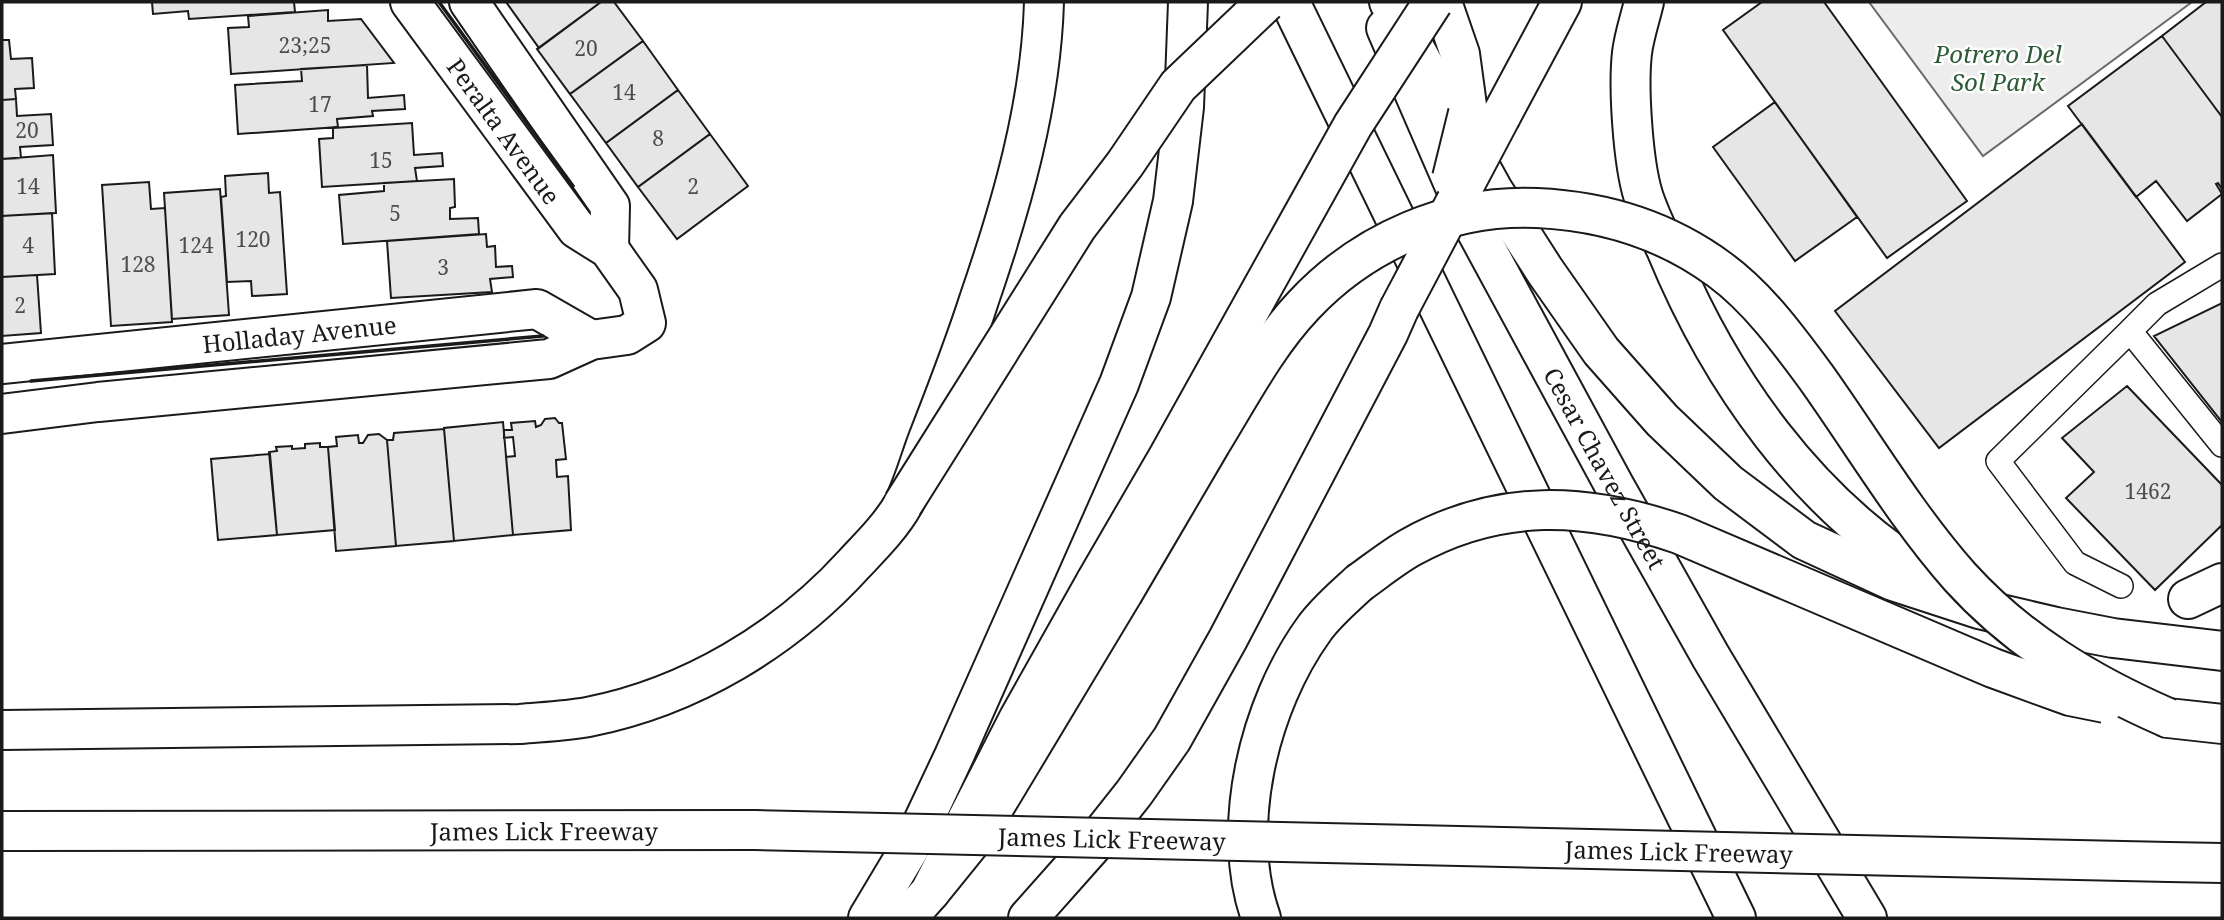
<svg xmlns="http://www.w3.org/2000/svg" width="2224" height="920" font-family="'Noto Serif',serif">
<rect width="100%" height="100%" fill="#fff"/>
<!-- built -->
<path fill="#ededed" stroke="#6a6a6a" stroke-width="2" d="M 1869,2 L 2192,2 L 1983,156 Z"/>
<!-- building -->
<path fill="#e6e6e6" stroke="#1a1a1a" stroke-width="2" d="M 152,2 L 294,2 L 295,12 L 189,19 L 188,11 L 153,14 Z
M 506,2 L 601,2 L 539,48 Z
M 601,2 L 614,2 L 643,41 L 570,94 L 537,49 Z
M 1762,2 L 1824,2 L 1967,201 L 1887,258 L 1723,30 Z
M 2206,2 L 2222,2 L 2222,117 L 2162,36 Z
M 328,10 L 328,21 L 361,19 L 394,63 L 231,74 L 228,28 L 249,27 L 248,16 Z
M 2162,36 L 2222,117 L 2222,189 L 2218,183 L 2216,184 L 2222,194 L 2187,221 L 2156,181 L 2136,197 L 2068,106 Z
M 2,40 L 9,40 L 11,59 L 32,58 L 34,88 L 15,89 L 16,99 L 2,100 Z
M 643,41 L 678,90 L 606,143 L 570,94 Z
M 367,65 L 368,98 L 404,95 L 405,109 L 372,111 L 373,116 L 337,119 L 338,127 L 238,134 L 235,85 L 302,81 L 301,69 Z
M 678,90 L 710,134 L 638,187 L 606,143 Z
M 16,99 L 17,116 L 51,114 L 53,145 L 20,147 L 21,158 L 2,159 L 2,100 Z
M 1775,102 L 1857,217 L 1795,261 L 1713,147 Z
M 412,123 L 414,155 L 442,153 L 443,166 L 415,168 L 417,181 L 322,187 L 319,139 L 333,138 L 333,128 Z
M 2082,124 L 2185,262 L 1939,448 L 1835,311 Z
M 710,134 L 748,186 L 677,239 L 638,187 Z
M 53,155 L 56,213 L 2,216 L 2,159 Z
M 268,173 L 269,193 L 280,192 L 287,294 L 252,296 L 251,281 L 227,282 L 221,197 L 226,196 L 225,176 Z
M 454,179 L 455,207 L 450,208 L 450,219 L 478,218 L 479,234 L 343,244 L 339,195 L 384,191 L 384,183 Z
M 149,182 L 151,209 L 165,208 L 172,322 L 111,326 L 102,185 Z
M 220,189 L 229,315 L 172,319 L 164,193 Z
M 52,213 L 55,274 L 2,277 L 2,216 Z
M 486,234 L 487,247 L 495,246 L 496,267 L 512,266 L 513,277 L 490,279 L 492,292 L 391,298 L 387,241 Z
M 37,275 L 41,333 L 2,336 L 2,277 Z
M 2222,303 L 2222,422 L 2154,336 Z
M 2127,386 L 2222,485 L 2222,525 L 2155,590 L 2066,498 L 2094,472 L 2062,438 Z
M 555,418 L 559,423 L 562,423 L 566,459 L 556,460 L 557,477 L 568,476 L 571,530 L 513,535 L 506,457 L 515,456 L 513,437 L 504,438 L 504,430 L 512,430 L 511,423 L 535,421 L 536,427 L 541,425 L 545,419 Z
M 503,422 L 513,535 L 454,541 L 444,428 Z
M 444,429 L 454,541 L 396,546 L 387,440 L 393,440 L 394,433 Z
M 379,434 L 387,440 L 396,546 L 336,551 L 328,447 L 337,446 L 336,437 L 358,435 L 359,443 L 363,443 L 368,435 Z
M 320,443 L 320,447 L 328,447 L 335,530 L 277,535 L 269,452 L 277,451 L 276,447 L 292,446 L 292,449 L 305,448 L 305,444 Z
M 270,454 L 277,535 L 218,540 L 211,459 Z"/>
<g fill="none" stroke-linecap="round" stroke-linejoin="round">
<defs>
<path id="service" d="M 2222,265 L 2157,304 L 2130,331 L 2222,445
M 2121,586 L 2075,563 L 1998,461 L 2130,331"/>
<g id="minor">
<path d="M 469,2 L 610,206 L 609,249"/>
<path id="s1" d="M 2,364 L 537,309 L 591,340"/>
<path d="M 2,414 L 98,402 L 549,359 L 591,340 L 627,335 L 646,323 L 638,290 L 609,249 L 577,229 L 410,2"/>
<path d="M 2188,599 L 2222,583"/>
</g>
<g id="primary">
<path d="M 1290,2 L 1736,918"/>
<path d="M 1442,2 L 1460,54 L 1468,113"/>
<path id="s2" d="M 1386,28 L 1465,210 L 1614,485 L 1711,657 L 1867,918"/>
<path d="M 1501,116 L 1562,2"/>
<path d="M 868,918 L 914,841 L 954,756 L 1119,384 L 1151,297 L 1173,201 L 1184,107 L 1188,2"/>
<path d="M 907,918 L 930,892 L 1019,718 L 1096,581"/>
<path d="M 1028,918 L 1092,846 L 1134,793 L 1172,739 L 1228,639 L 1388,334 L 1399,309"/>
</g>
<g id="motorway">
<path d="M 1389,2 L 1493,190 L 1545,271 L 1601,351 L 1662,420 L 1728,483 L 1804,540 L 1893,581 L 1979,609 L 2056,627 L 2113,638 L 2222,651"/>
<path d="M 1644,2 C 1640,19 1634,36 1632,53 C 1628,88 1633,162 1643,195 C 1649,214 1658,232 1666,249 C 1720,380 1807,504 1930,578"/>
<path d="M 2168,718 L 2222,724"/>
<path d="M 2,730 L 520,724 C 542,722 566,721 588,717 C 690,697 785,640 854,564 C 871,546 892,525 904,503 C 914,483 920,460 928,439 C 946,393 964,347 979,300 C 1012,204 1041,104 1044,2"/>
<path id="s3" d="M 2,831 L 755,830"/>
<path d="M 2169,862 L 2222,863"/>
<path d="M 930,892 L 981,829 L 1123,593"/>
<path d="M 1261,918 C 1229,828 1259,705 1314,629 C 1326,612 1343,598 1359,583"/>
</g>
</defs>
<!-- service casing -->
<use href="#service" stroke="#1a1a1a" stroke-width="26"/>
<!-- minor casing -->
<use href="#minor" stroke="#1a1a1a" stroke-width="42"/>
<!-- primary casing -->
<use href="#primary" stroke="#1a1a1a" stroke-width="42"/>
<!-- motorway casing -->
<use href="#motorway" stroke="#1a1a1a" stroke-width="42"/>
<!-- service -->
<use href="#service" stroke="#fff" stroke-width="23"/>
<!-- minor -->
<use href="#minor" stroke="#fff" stroke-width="38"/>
<!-- primary -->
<use href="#primary" stroke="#fff" stroke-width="38"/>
<!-- motorway -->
<use href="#motorway" stroke="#fff" stroke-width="38"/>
<defs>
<path id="primary-bridge" d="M 1452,178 L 1468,113
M 1399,309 L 1501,116
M 1096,581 L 1168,457 L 1353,125 L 1433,2"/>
<g id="motorway-bridge">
<path d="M 903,504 L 1077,227 L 1125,164 L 1178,86 L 1266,2"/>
<path d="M 1359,583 C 1376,571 1393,557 1411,547 C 1499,498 1586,502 1679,534 L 1993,668 L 2070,696 L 2105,703"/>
<path d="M 1123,593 C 1152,543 1182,493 1211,443 C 1240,396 1266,345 1304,305 C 1364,241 1450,204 1537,208 C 1603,211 1666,230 1720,270 C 1758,298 1788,339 1816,377 C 1863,443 1906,516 1960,577 C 2018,641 2090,684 2168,718"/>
<path id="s4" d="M 755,830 L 2169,862"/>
</g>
</defs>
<!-- primary-bridge casing -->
<use href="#primary-bridge" stroke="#1a1a1a" stroke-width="42" stroke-linecap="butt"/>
<!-- motorway-bridge casing -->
<use href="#motorway-bridge" stroke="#1a1a1a" stroke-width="42" stroke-linecap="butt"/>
<!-- primary-bridge -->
<use href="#primary-bridge" stroke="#fff" stroke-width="38"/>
<!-- motorway-bridge -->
<use href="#motorway-bridge" stroke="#fff" stroke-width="38"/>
<!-- wall -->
<path stroke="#1a1a1a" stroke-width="3.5" d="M 439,2 L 573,186
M 31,381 L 543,336"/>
</g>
<g text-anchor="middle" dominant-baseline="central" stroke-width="5" stroke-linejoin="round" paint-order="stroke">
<!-- number labels -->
<g font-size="21" fill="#4d4d4d">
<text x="305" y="45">23;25</text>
<text x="586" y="48">20</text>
<text x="624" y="92">14</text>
<text x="320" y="104">17</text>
<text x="27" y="130">20</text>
<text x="658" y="138">8</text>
<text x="381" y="160">15</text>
<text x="28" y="186">14</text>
<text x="693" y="186">2</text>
<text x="395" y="213">5</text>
<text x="253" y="239">120</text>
<text x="28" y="245">4</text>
<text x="196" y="245">124</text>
<text x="138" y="264">128</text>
<text x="443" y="267">3</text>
<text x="20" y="305">2</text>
<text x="2148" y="491">1462</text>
</g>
<!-- park labels -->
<g font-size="24" font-style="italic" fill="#2b5a34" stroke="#fff">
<text x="1998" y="53">Potrero Del<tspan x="1998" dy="28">Sol Park</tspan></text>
</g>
<!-- street labels -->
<g font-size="24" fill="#1a1a1a" stroke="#fff">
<text transform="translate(504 131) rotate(54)">Peralta Avenue</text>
<text stroke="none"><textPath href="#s1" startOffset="299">Holladay Avenue</textPath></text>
<text stroke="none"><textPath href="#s2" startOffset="492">Cesar Chavez Street</textPath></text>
<text stroke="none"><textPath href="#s3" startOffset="542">James Lick Freeway</textPath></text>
<text stroke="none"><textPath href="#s4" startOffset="357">James Lick Freeway</textPath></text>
<text stroke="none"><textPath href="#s4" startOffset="924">James Lick Freeway</textPath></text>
</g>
</g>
<!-- border -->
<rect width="2224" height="920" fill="none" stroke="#1a1a1a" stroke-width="7"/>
</svg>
